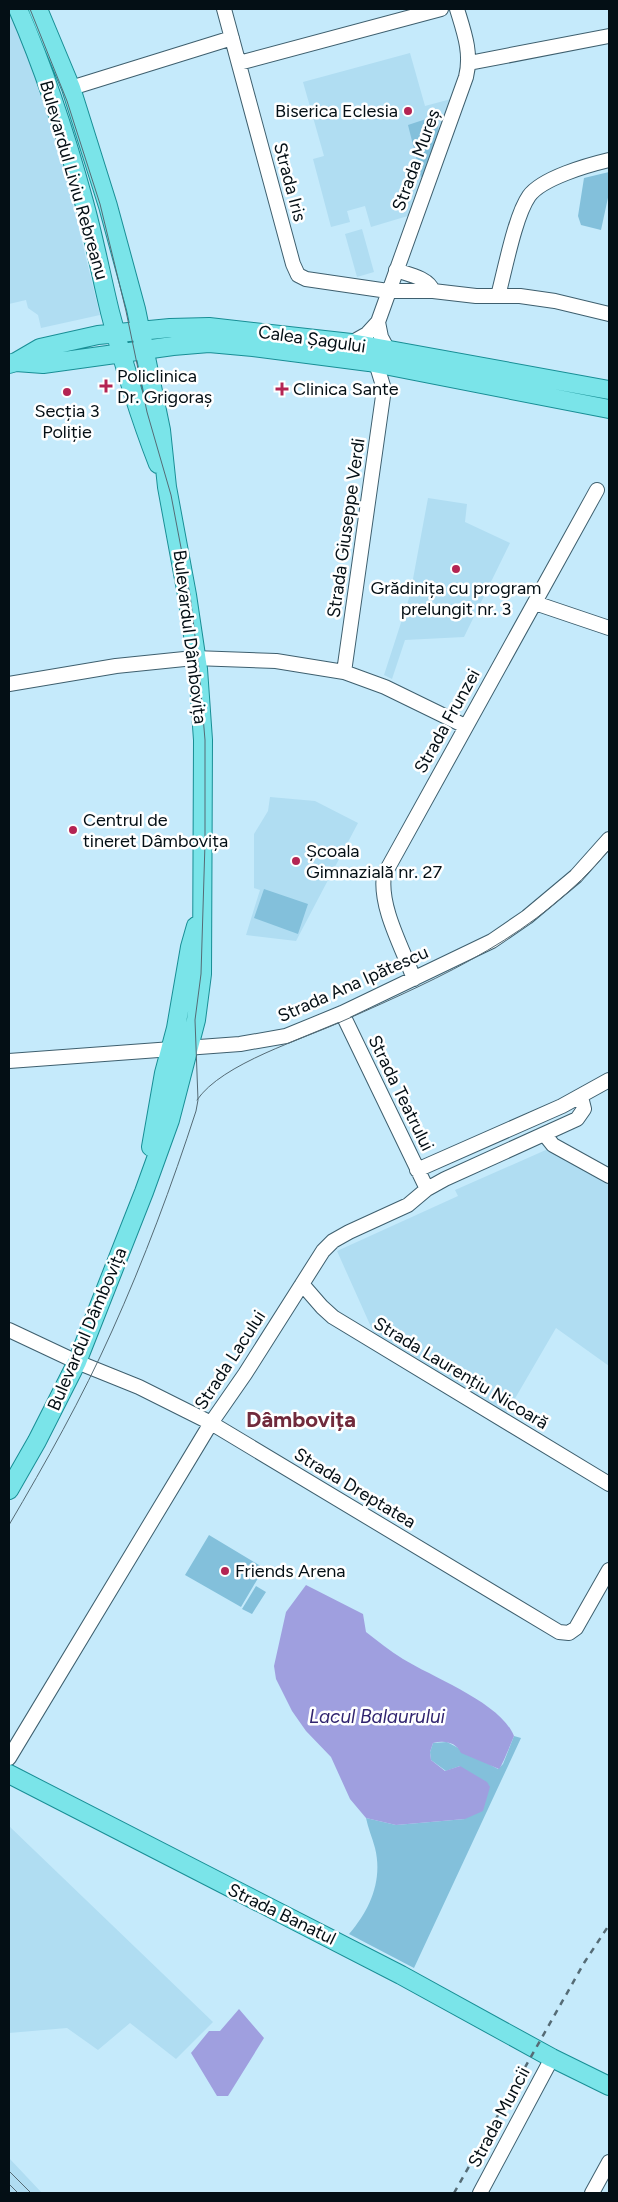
<svg xmlns="http://www.w3.org/2000/svg" width="618" height="2202" font-family="Figtree,sans-serif">
<rect width="100%" height="100%" fill="#c5eafb"/>
<!-- built -->
<path fill="#b0ddf2" d="M 9,9 L 43,92 L 58,144 L 100,315 L 41,328 L 38,315 L 28,308 L 26,300 L 9,304 Z
M 410,53 L 425,106 L 451,99 L 411,215 L 371,227 L 365,206 L 347,211 L 350,222 L 331,227 L 313,159 L 324,156 L 303,82 Z
M 362,229 L 374,272 L 357,277 L 345,234 Z
M 428,498 L 467,504 L 465,522 L 510,543 L 464,637 L 405,640 L 392,679 L 384,675 L 410,595 Z
M 270,797 L 315,801 L 358,823 L 296,941 L 246,935 L 260,890 L 254,888 L 254,834 L 268,811 Z
M 548,1149 L 609,1185 L 609,1366 L 556,1328 L 506,1414 L 376,1338 L 337,1251 L 458,1196 L 455,1190 Z
M 9,1826 L 213,2022 L 176,2059 L 130,2023 L 98,2050 L 67,2028 L 9,2033 Z
M 9,2158 L 42,2193 L 9,2193 Z"/>
<!-- green -->
<path fill="#83c0db" d="M 432,117 L 437,120 C 443,137 429,161 424,177 L 421,177 L 408,125 Z
M 609,172 L 609,193 L 601,230 L 581,225 L 578,216 L 584,178 Z
M 264,889 L 308,904 L 298,934 L 254,918 Z
M 209,1535 L 264,1568 L 241,1607 L 185,1575 Z
M 256,1586 L 266,1592 L 252,1614 L 242,1609 Z
M 514,1736 L 521,1738 L 414,1968 L 349,1934 C 370,1910 383,1880 375,1848 C 372,1837 368,1828 366,1818 L 396,1825 L 465,1819 L 460,1766 L 446,1771 L 431,1760 L 430,1752 L 433,1743 L 447,1742 L 498,1769 L 503,1764 Z"/>
<!-- water -->
<path fill="#9f9fdf" d="M 306,1585 L 363,1614 L 366,1632 C 378,1641 390,1651 403,1659 C 434,1678 501,1703 514,1736 C 511,1743 503,1764 499,1769 L 461,1753 C 456,1742 444,1740 433,1743 L 430,1752 L 431,1760 L 445,1771 L 460,1766 L 487,1782 L 490,1787 L 483,1811 L 465,1819 L 396,1825 L 366,1818 L 350,1799 L 331,1757 L 306,1731 L 292,1711 L 276,1679 L 274,1666 L 286,1612 Z
M 239,2009 L 264,2038 L 228,2096 L 217,2096 L 191,2053 L 209,2031 L 220,2031 Z"/>
<g fill="none" stroke-linecap="round" stroke-linejoin="round">
<defs>
<path id="minor" d="M 224,9 L 293,264 L 298,275 L 306,279 L 388,291 L 433,291 L 476,296 L 520,296 L 555,301 L 609,314
M 239,63 L 441,9
M 469,63 L 609,36
M 71,88 L 232,38
M 396,270 C 407,274 429,278 433,291
M 498,296 C 505,270 515,216 529,196 C 542,178 588,165 609,160
M 378,322 L 381,337 L 388,350
M 351,343 L 367,334 L 378,322 L 466,77 C 472,53 464,32 457,9
M 535,603 L 609,628
M 344,672 L 384,389 L 376,363
M 9,684 L 116,666 L 194,658 L 276,661 L 344,672 L 385,687 L 465,726
M 414,979 C 403,949 379,907 384,875 L 597,490
M 342,1013 L 427,1189
M 9,1061 L 240,1044 L 286,1036 L 342,1013 L 492,941 L 527,917 L 576,876 L 609,839
M 545,1135 L 553,1145 L 609,1176
M 417,1170 L 562,1106 L 609,1080
M 302,1284 L 322,1307 L 333,1317 L 609,1484
M 9,1330 L 77,1362 L 139,1387 L 211,1423 L 559,1632 L 569,1633 L 576,1628 L 609,1570
M 9,1758 L 211,1423 L 245,1374 L 323,1251 L 333,1241 L 349,1232 L 408,1205 L 427,1189 L 445,1179 L 577,1119 L 584,1109 L 581,1097
M 480,2193 L 552,2058
M 592,2193 L 609,2162"/>
<path id="major" d="M 18,9 C 45,71 66,136 84,202 C 94,238 101,275 110,312 C 123,363 139,415 158,464
M 16,362 L 40,348 L 98,335 L 170,328 L 209,327 L 351,343 L 609,390
M 9,364 L 16,362 L 43,364 L 173,346 L 209,343 L 253,347 L 369,362 L 609,409
M 151,1147 L 164,1073 L 176,1028 L 190,947 L 196,926
M 9,1490 L 37,1441 L 77,1362 L 144,1192 L 170,1120 L 196,1020 L 202,974 L 203,740 L 198,669 L 187,595 L 167,487 L 161,430 L 136,309 L 108,206 L 71,88 L 38,9
M 9,1774 L 401,1975 L 552,2058 L 609,2086"/>
</defs>
<!-- minor casing -->
<use href="#minor" stroke="#3e5f6e" stroke-width="16"/>
<!-- major casing -->
<use href="#major" stroke="#188e95" stroke-width="20"/>
<!-- minor -->
<use href="#minor" stroke="#fff" stroke-width="14"/>
<!-- major -->
<use href="#major" stroke="#7ae4e9" stroke-width="18"/>
<!-- tram -->
<path stroke="#556b75" stroke-width="1" d="M 197,1100 C 222,1063 304,1039 345,1020 C 444,976 538,935 609,850
M 9,1525 C 46,1462 82,1398 112,1331 C 144,1260 172,1185 196,1111 L 198,1100 L 195,1020 L 201,974 L 205,843 L 205,740 L 199,669 L 190,595 L 171,495 L 147,412 L 126,311 L 100,204 L 67,101 L 30,9
M 9,2171 L 31,2193
M 9,2184 L 18,2193"/>
<!-- rail -->
<path stroke="#556b75" stroke-width="2.5" stroke-dasharray="6 6" stroke-linecap="butt" d="M 454,2193 L 584,1963 L 609,1925"/>
</g>
<!-- markers -->
<g fill="#b42453" stroke="#fff" stroke-width="2">
<circle cx="408" cy="111" r="5"/>
<path d="M103.5 378.5h5v5h5v5h-5v5h-5v-5h-5v-5h5z"/>
<path d="M279.5 381.5h5v5h5v5h-5v5h-5v-5h-5v-5h5z"/>
<circle cx="67" cy="392" r="5"/>
<circle cx="456" cy="569" r="5"/>
<circle cx="73" cy="830" r="5"/>
<circle cx="296" cy="861" r="5"/>
<circle cx="225" cy="1571" r="5"/>
</g>
<g text-anchor="middle" dominant-baseline="central" stroke-width="5" stroke-linejoin="round" paint-order="stroke">
<!-- poi labels -->
<g font-size="18" fill="#040f15" stroke="#fff" text-anchor="start">
<text x="398" y="111" text-anchor="end">Biserica Eclesia</text>
<text x="117" y="376">Policlinica<tspan x="117" dy="21">Dr. Grigoraș</tspan></text>
<text x="293" y="389">Clinica Sante</text>
<text x="67" y="411" text-anchor="middle">Secția 3<tspan x="67" dy="21">Poliție</tspan></text>
<text x="456" y="588" text-anchor="middle">Grădinița cu program<tspan x="456" dy="21">prelungit nr. 3</tspan></text>
<text x="83" y="820">Centrul de<tspan x="83" dy="21">tineret Dâmbovița</tspan></text>
<text x="306" y="851">Școala<tspan x="306" dy="21">Gimnazială nr. 27</tspan></text>
<text x="235" y="1571">Friends Arena</text>
</g>
<!-- street labels -->
<g font-size="18" fill="#040f15" stroke="#fff">
<text transform="translate(416 160) rotate(-70)">Strada Mureș</text>
<text transform="translate(74 180) rotate(74)">Bulevardul Liviu Rebreanu</text>
<text transform="translate(290 182) rotate(75)">Strada Iris</text>
<text transform="translate(312 339) rotate(8)">Calea Șagului</text>
<text transform="translate(346 528) rotate(-82)">Strada Giuseppe Verdi</text>
<text transform="translate(190 637) rotate(83)">Bulevardul Dâmbovița</text>
<text transform="translate(447 721) rotate(-61)">Strada Frunzei</text>
<text transform="translate(353 984) rotate(-24)">Strada Ana Ipătescu</text>
<text transform="translate(401 1093) rotate(64)">Strada Teatrului</text>
<text transform="translate(87 1329) rotate(-67)">Bulevardul Dâmbovița</text>
<text transform="translate(230 1360) rotate(-57)">Strada Lacului</text>
<text transform="translate(461 1373) rotate(31)">Strada Laurențiu Nicoară</text>
<text transform="translate(355 1488) rotate(31)">Strada Dreptatea</text>
<text transform="translate(282 1914) rotate(26)">Strada Banatul</text>
<text transform="translate(499 2117) rotate(-62)">Strada Muncii</text>
</g>
<!-- water labels -->
<g font-size="19" font-style="italic" fill="#30246f" stroke="#fff">
<text x="377" y="1716">Lacul Balaurului</text>
</g>
<!-- district labels -->
<g font-size="22" font-weight="bold" fill="#702a3c" stroke="#fff">
<text x="301" y="1419">Dâmbovița</text>
</g>
</g>
<!-- border -->
<rect width="618" height="2202" fill="none" stroke="#040f15" stroke-width="20"/>
</svg>
